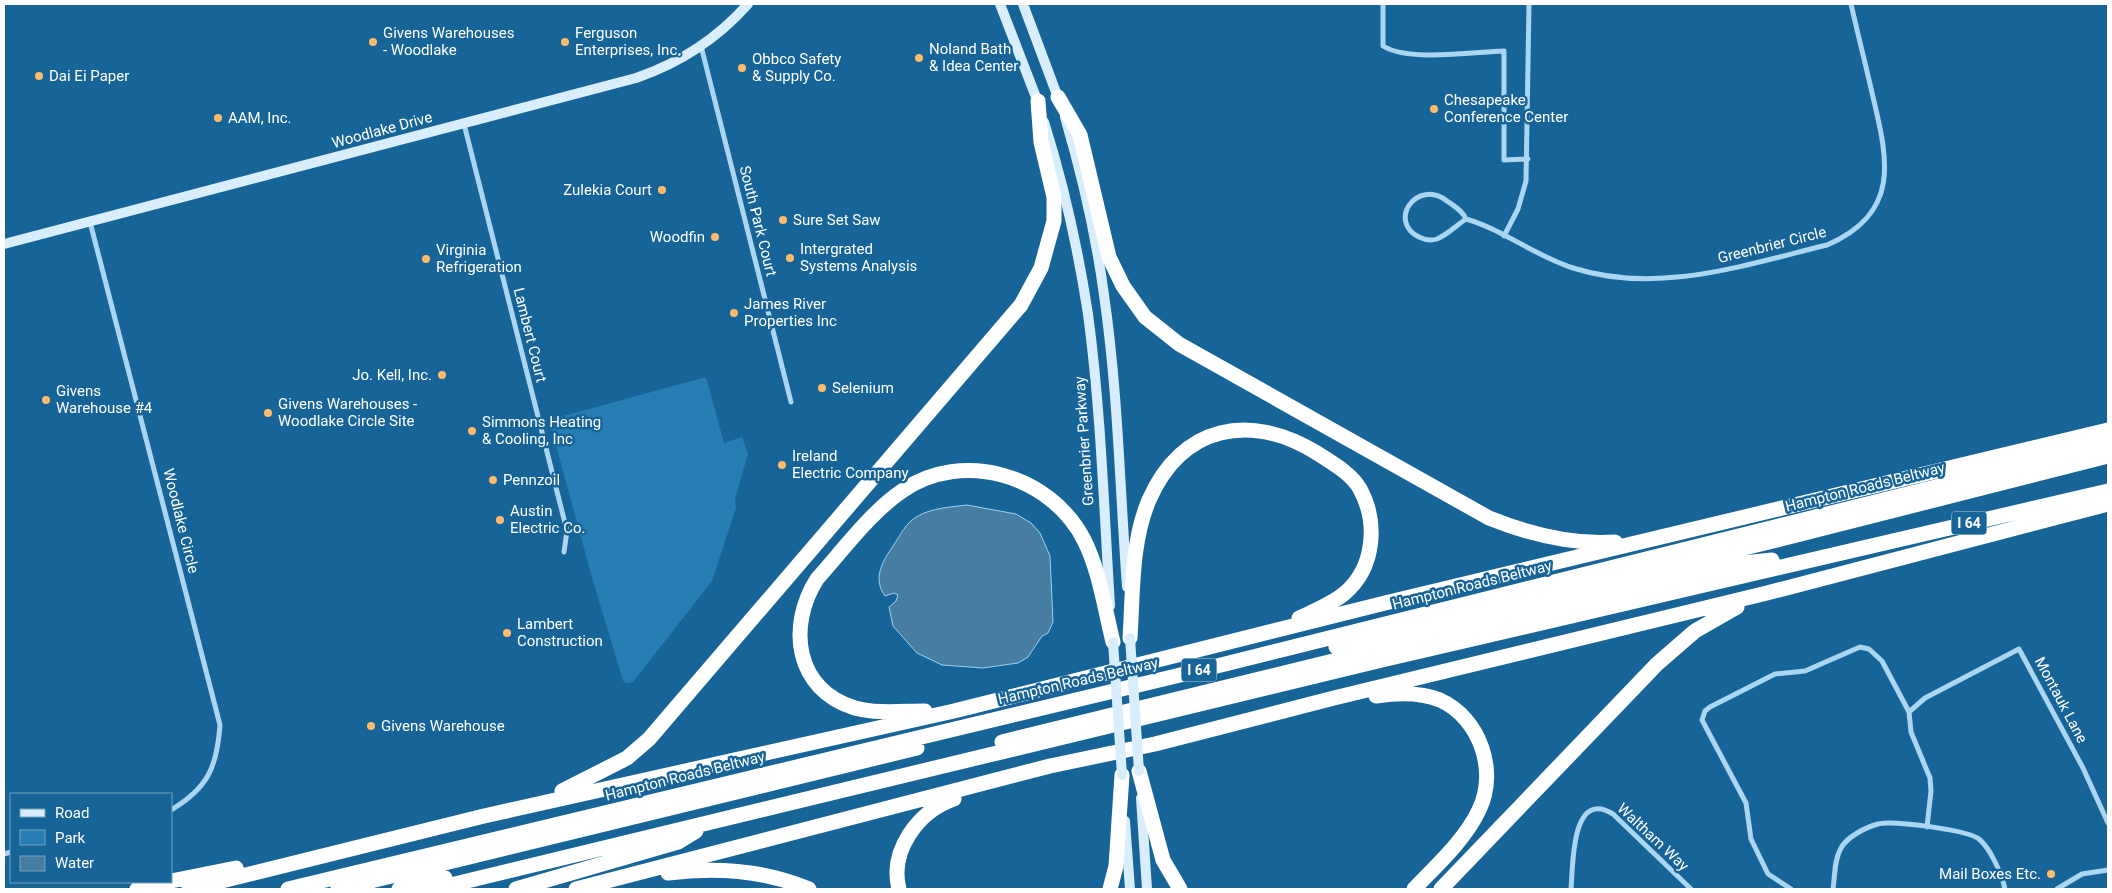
<svg xmlns="http://www.w3.org/2000/svg" width="2112" height="893" font-family="Roboto,sans-serif">
<rect width="100%" height="100%" fill="#176498"/>
<!-- green -->
<path fill="#267eb5" d="M 706,377 L 724,443 L 742,437 L 748,454 L 735,499 L 736,508 L 712,581 L 633,682 L 627,683 L 623,681 L 593,581 L 549,420 Z"/>
<!-- water -->
<path fill="#487da2" stroke="#9dd3f4" d="M 967,505 L 1016,514 L 1031,523 L 1040,533 L 1050,556 L 1053,622 L 1048,633 L 1042,636 L 1028,657 L 1018,663 L 983,668 L 942,665 L 917,653 L 893,626 L 889,607 L 896,601 L 898,595 L 894,593 L 885,596 C 872,578 883,561 893,546 C 901,535 905,523 918,516 C 932,508 951,507 967,505 Z"/>
<g fill="none" stroke-linecap="round" stroke-linejoin="round">
<!-- street -->
<path stroke="#aad6f2" stroke-width="5" d="M 1383,4 L 1383,46 C 1408,62 1473,52 1504,51 L 1504,160 L 1528,159
M 701,46 L 791,402
M 464,124 L 567,531 L 564,552
M 1466,219 C 1457,225 1447,235 1437,239 C 1431,241 1425,240 1419,237 C 1387,221 1417,178 1447,201 C 1454,206 1463,211 1466,219 C 1504,230 1535,256 1573,268 C 1658,295 1744,265 1827,245 C 1901,213 1888,160 1873,97 C 1866,66 1858,35 1851,4
M 90,222 L 220,725 C 217,767 208,788 171,810
M 1504,236 L 1518,209 L 1526,181 L 1529,4
M 1909,712 L 1925,698 L 2019,649 L 2083,768 L 2108,823
M 4,854 L 11,852
M 1571,889 C 1573,866 1571,788 1613,814 L 1691,889
M 1791,889 L 1768,874 L 1751,839 L 1746,803 L 1702,720 L 1705,711 L 1710,707 L 1775,674 L 1805,671 L 1860,647 L 1869,649 L 1882,661 L 1909,712 L 1911,732 L 1930,778 L 1931,791 L 1927,827
M 1833,889 C 1835,876 1834,860 1841,848 C 1847,837 1866,827 1878,824 C 1893,820 1967,830 1979,839 C 1991,849 2002,875 2005,889
M 2057,889 L 2082,874 L 2108,870"/>
<!-- secondary -->
<path stroke="#d9eefc" stroke-width="10" d="M 1000,4 L 1039,105
M 1023,4 L 1060,103
M 1065,117 C 1082,175 1096,235 1104,295 C 1118,391 1120,490 1127,587
M 1044,122 C 1064,185 1078,249 1088,314 C 1101,411 1104,509 1110,606
M 4,244 L 636,78 C 680,63 717,39 748,4
M 1141,798 L 1147,889
M 1125,821 L 1130,889"/>
<!-- highway -->
<path stroke="#fff" stroke-width="15" d="M 1058,97 L 1080,135 L 1109,257 L 1123,286 L 1145,317 L 1179,344 L 1489,518 C 1529,534 1572,545 1615,542
M 1130,638 C 1133,593 1131,542 1149,500 C 1182,425 1250,412 1317,453 C 1332,463 1351,473 1360,489 C 1378,522 1375,567 1345,593 C 1332,604 1314,611 1299,618
M 1336,647 L 1781,539 L 2108,456
M 1376,696 C 1396,693 1420,692 1440,700 C 1480,718 1498,771 1479,810 C 1465,840 1436,866 1414,889
M 925,711 C 903,711 877,714 855,708 C 795,690 787,626 817,579 C 843,550 871,512 902,491 C 962,449 1051,475 1084,540 C 1099,569 1105,610 1113,642
M 1002,742 L 1643,585 L 1744,563 L 1772,560
M 1139,771 L 1163,860 L 1180,889
M 562,791 L 627,758 L 649,739 L 1021,305 L 1041,268 L 1054,221 L 1054,197 L 1041,142 L 1038,101
M 668,873 C 715,867 764,870 809,889
M 171,881 L 236,868
M 137,889 L 170,882
M 189,889 L 484,816 L 954,711 L 1385,603 L 2108,430
M 288,889 L 1201,670 L 2108,444
M 338,889 L 917,748
M 399,889 L 445,878
M 434,889 L 1382,660 L 2108,491
M 516,889 L 678,842 L 696,831
M 576,889 L 1050,766 L 1155,744 L 1334,698 L 1767,593 L 2108,504
M 899,889 C 889,850 919,811 954,799
M 1110,889 L 1116,866 L 1122,775
M 1441,889 L 1657,664 L 1695,631 L 1737,607"/>
<!-- secondary-bridge -->
<path stroke="#d9eefc" stroke-width="10" d="M 1130,638 L 1139,771
M 1113,642 L 1122,775"/>
</g>
<!-- markers -->
<g fill="#ffbc6b" stroke="#176498" stroke-width="2">
<circle cx="373" cy="42" r="5"/>
<circle cx="565" cy="42" r="5"/>
<circle cx="919" cy="58" r="5"/>
<circle cx="742" cy="68" r="5"/>
<circle cx="39" cy="76" r="5"/>
<circle cx="1434" cy="109" r="5"/>
<circle cx="218" cy="118" r="5"/>
<circle cx="662" cy="190" r="5"/>
<circle cx="783" cy="220" r="5"/>
<circle cx="715" cy="237" r="5"/>
<circle cx="790" cy="258" r="5"/>
<circle cx="426" cy="259" r="5"/>
<circle cx="734" cy="313" r="5"/>
<circle cx="442" cy="375" r="5"/>
<circle cx="822" cy="388" r="5"/>
<circle cx="46" cy="400" r="5"/>
<circle cx="268" cy="413" r="5"/>
<circle cx="472" cy="431" r="5"/>
<circle cx="782" cy="465" r="5"/>
<circle cx="493" cy="480" r="5"/>
<circle cx="500" cy="520" r="5"/>
<circle cx="507" cy="633" r="5"/>
<circle cx="371" cy="726" r="5"/>
<circle cx="2051" cy="874" r="5"/>
</g>
<g text-anchor="middle" dominant-baseline="central" stroke-width="5" stroke-linejoin="round" paint-order="stroke">
<!-- shield labels -->
<g fill="#176498" stroke="#b9d0e0" stroke-width="1">
<rect x="1951.5" y="511.5" width="35" height="23" rx="4"/>
<rect x="1181.5" y="658.5" width="35" height="23" rx="4"/>
</g>
<g font-size="14" font-weight="bold" fill="#fff">
<text x="1969" y="523">I 64</text>
<text x="1199" y="670">I 64</text>
</g>
<!-- poi labels -->
<g font-size="15" fill="#fff" stroke="#176498" text-anchor="start">
<text x="383" y="33">Givens Warehouses<tspan x="383" dy="17">- Woodlake</tspan></text>
<text x="575" y="33">Ferguson<tspan x="575" dy="17">Enterprises, Inc.</tspan></text>
<text x="929" y="49">Noland Bath<tspan x="929" dy="17">&amp; Idea Center</tspan></text>
<text x="752" y="59">Obbco Safety<tspan x="752" dy="17">&amp; Supply Co.</tspan></text>
<text x="49" y="76">Dai Ei Paper</text>
<text x="1444" y="100">Chesapeake<tspan x="1444" dy="17">Conference Center</tspan></text>
<text x="228" y="118">AAM, Inc.</text>
<text x="652" y="190" text-anchor="end">Zulekia Court</text>
<text x="793" y="220">Sure Set Saw</text>
<text x="705" y="237" text-anchor="end">Woodfin</text>
<text x="800" y="249">Intergrated<tspan x="800" dy="17">Systems Analysis</tspan></text>
<text x="436" y="250">Virginia<tspan x="436" dy="17">Refrigeration</tspan></text>
<text x="744" y="304">James River<tspan x="744" dy="17">Properties Inc</tspan></text>
<text x="432" y="375" text-anchor="end">Jo. Kell, Inc.</text>
<text x="832" y="388">Selenium</text>
<text x="56" y="391">Givens<tspan x="56" dy="17">Warehouse #4</tspan></text>
<text x="278" y="404">Givens Warehouses -<tspan x="278" dy="17">Woodlake Circle Site</tspan></text>
<text x="482" y="422">Simmons Heating<tspan x="482" dy="17">&amp; Cooling, Inc</tspan></text>
<text x="792" y="456">Ireland<tspan x="792" dy="17">Electric Company</tspan></text>
<text x="503" y="480">Pennzoil</text>
<text x="510" y="511">Austin<tspan x="510" dy="17">Electric Co.</tspan></text>
<text x="517" y="624">Lambert<tspan x="517" dy="17">Construction</tspan></text>
<text x="381" y="726">Givens Warehouse</text>
<text x="2041" y="874" text-anchor="end">Mail Boxes Etc.</text>
</g>
<!-- street labels -->
<g font-size="15" fill="#fff" stroke="#176498">
<text transform="translate(382 130) rotate(-15)">Woodlake Drive</text>
<text transform="translate(758 221) rotate(76)">South Park Court</text>
<text transform="translate(1772 245) rotate(-14)">Greenbrier Circle</text>
<text transform="translate(530 335) rotate(76)">Lambert Court</text>
<text transform="translate(1084 441) rotate(-94)">Greenbrier Parkway</text>
<text transform="translate(1865 487) rotate(-14)">Hampton Roads Beltway</text>
<text transform="translate(181 521) rotate(76)">Woodlake Circle</text>
<text transform="translate(1472 585) rotate(-14)">Hampton Roads Beltway</text>
<text transform="translate(1078 681) rotate(-13)">Hampton Roads Beltway</text>
<text transform="translate(2061 700) rotate(62)">Montauk Lane</text>
<text transform="translate(685 776) rotate(-14)">Hampton Roads Beltway</text>
<text transform="translate(1653 837) rotate(43)">Waltham Way</text>
</g>
</g>
<!-- border -->
<rect width="2112" height="893" fill="none" stroke="#ffffff" stroke-width="10"/>
<!-- legend -->
<rect x="10" y="793" width="162" height="90" fill="#176498" stroke="#74a2c1"/>
<rect x="20" y="809" width="25" height="8" fill="#d9eefc" stroke="#74a2c1"/>
<text x="55" y="818" font-size="15" fill="#ffffff">Road</text>
<rect x="20" y="830" width="25" height="15" fill="#267eb5" stroke="#74a2c1"/>
<text x="55" y="843" font-size="15" fill="#ffffff">Park</text>
<rect x="20" y="856" width="25" height="15" fill="#487da2" stroke="#74a2c1"/>
<text x="55" y="868" font-size="15" fill="#ffffff">Water</text>
</svg>
